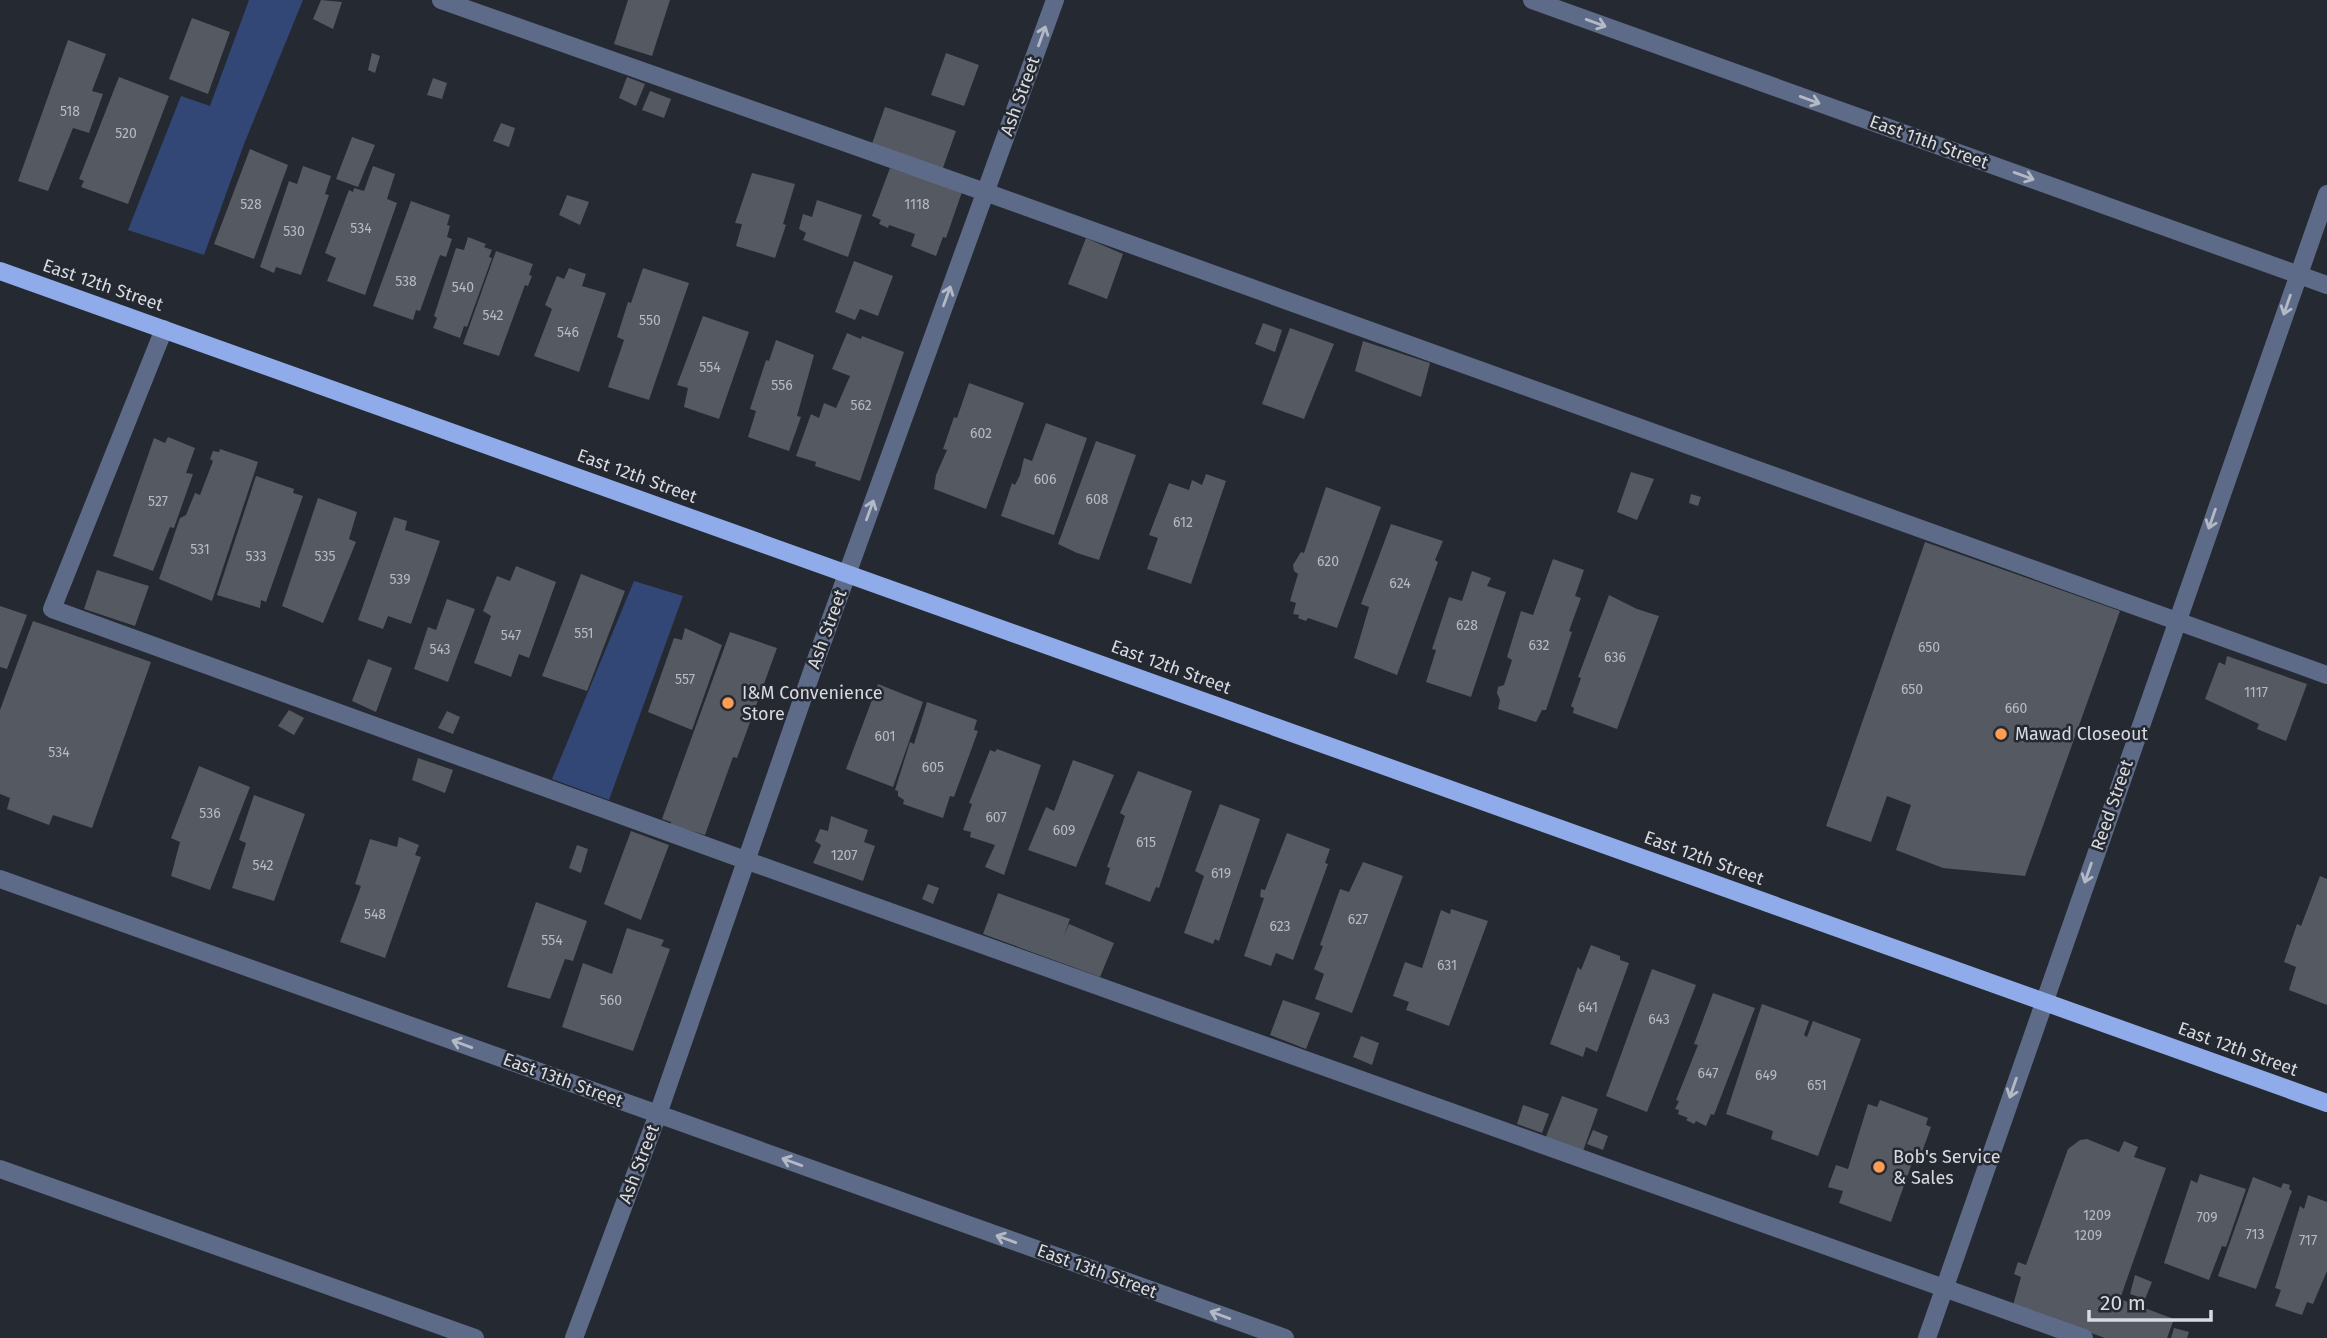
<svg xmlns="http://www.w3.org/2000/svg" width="2327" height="1338" font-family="'Fira Sans',sans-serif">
<rect width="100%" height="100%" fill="#252931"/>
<!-- green -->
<path fill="#334777" d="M 249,0 L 303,0 L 244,144 L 204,255 L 128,230 L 181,96 L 210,106 Z
M 634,581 L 683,596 L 609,800 L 552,779 Z"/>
<!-- building -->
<path fill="#555961" d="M 321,0 L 342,2 L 333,29 L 313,19 Z
M 628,0 L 670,0 L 652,56 L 614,44 Z
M 192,18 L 230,32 L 208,94 L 169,79 Z
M 68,40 L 106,54 L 92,91 L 103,94 L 89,133 L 73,128 L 48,191 L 18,181 Z
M 372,53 L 380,56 L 375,73 L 368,70 Z
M 946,53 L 979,65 L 964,106 L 931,95 Z
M 119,77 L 169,96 L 128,204 L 81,187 L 84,181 L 79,179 Z
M 627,77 L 645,84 L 636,106 L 619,98 Z
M 433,78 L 447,83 L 442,99 L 427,95 Z
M 650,91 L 671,99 L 664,118 L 642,110 Z
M 885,107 L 956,131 L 939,179 L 868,155 Z
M 501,123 L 515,128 L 509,147 L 493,141 Z
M 352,137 L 375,145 L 358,187 L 336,179 Z
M 250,149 L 288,165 L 254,259 L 214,244 Z
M 303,166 L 331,176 L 325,194 L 329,195 L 301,275 L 276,267 L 274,273 L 260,267 L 289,181 L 297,184 Z
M 373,166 L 395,174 L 387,199 L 397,203 L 365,295 L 327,281 L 336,258 L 325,253 L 349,190 L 353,192 L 354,188 L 364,191 Z
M 890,168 L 962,192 L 946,238 L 943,237 L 936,256 L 911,246 L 915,234 L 889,225 L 888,228 L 879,224 L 881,220 L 872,216 Z
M 752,173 L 795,184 L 783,224 L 786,225 L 775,258 L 736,246 L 742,224 L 735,223 Z
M 567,195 L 589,202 L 580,225 L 559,215 Z
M 817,200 L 862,215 L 848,257 L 803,240 L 806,233 L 799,229 L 803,214 L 812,217 Z
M 411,201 L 450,215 L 447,225 L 450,226 L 447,237 L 452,239 L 446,257 L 440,255 L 420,311 L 416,310 L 413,320 L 373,306 Z
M 468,237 L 486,244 L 484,247 L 492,250 L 489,257 L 492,258 L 467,327 L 464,326 L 460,338 L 433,328 L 437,318 L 434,316 L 456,248 L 464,250 Z
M 1086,238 L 1123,254 L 1107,299 L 1068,284 Z
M 496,251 L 533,264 L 529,275 L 532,276 L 528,286 L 525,285 L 499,356 L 463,344 Z
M 854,261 L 893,276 L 878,316 L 860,309 L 855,320 L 835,312 Z
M 569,268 L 586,274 L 582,286 L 606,293 L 579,372 L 534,356 L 552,309 L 545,305 L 557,276 L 564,279 Z
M 643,268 L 689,283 L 649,400 L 608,387 L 624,340 L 617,337 L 628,302 L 631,303 Z
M 703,316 L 749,332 L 719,419 L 684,407 L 688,388 L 677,385 Z
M 1263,323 L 1282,330 L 1275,352 L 1255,344 Z
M 1290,328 L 1334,344 L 1304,419 L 1262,404 Z
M 847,333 L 861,339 L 862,336 L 904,352 L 860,481 L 815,466 L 816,462 L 796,456 L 811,414 L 819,418 L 824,403 L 836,408 L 850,376 L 832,369 Z
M 776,340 L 814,355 L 797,416 L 801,417 L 789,451 L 748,437 L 756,411 L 750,409 L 766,360 L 769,361 Z
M 1363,341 L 1430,363 L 1421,397 L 1355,371 Z
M 969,383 L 1024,403 L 986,509 L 934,489 L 936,475 L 947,450 L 943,449 L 954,417 L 957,418 Z
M 1046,423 L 1087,438 L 1054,535 L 1001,516 L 1012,483 L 1015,485 L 1020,475 L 1024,458 L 1032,461 Z
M 168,437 L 195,448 L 186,473 L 193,474 L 174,528 L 170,527 L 153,571 L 113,556 L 154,438 L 165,443 Z
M 1096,441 L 1136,455 L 1099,560 L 1077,553 L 1058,544 Z
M 220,449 L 258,462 L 212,601 L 159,579 L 180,518 L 186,515 L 195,493 L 200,495 L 213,461 L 210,459 L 213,451 L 219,452 Z
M 1631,472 L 1654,479 L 1637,520 L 1617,512 Z
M 1206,474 L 1226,481 L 1191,584 L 1147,569 L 1158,538 L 1149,535 L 1169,483 L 1189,490 L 1192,480 L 1202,485 Z
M 256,476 L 294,489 L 293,493 L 303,496 L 266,602 L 261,600 L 260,608 L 217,595 Z
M 1326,487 L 1381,507 L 1337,628 L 1308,618 L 1306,621 L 1298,618 L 1299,615 L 1293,614 L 1296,603 L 1290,601 L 1298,574 L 1294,571 L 1293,565 L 1301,552 L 1304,553 Z
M 1691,494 L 1701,497 L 1698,506 L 1689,503 Z
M 318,498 L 357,512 L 349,539 L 356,542 L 323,623 L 282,606 Z
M 394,517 L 407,521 L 405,530 L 440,541 L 411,624 L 388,616 L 383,629 L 358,620 Z
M 1391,524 L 1443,541 L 1435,560 L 1438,562 L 1397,675 L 1354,658 L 1369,607 L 1361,604 Z
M 1925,542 L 2120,611 L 2025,876 L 1943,868 L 1896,850 L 1911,805 L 1887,796 L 1871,842 L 1826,826 Z
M 1553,559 L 1584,570 L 1575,596 L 1581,598 L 1569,631 L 1572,632 L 1546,710 L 1542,710 L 1536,722 L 1498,709 L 1500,700 L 1497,693 L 1498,687 L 1504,685 L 1512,660 L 1507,657 L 1521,611 L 1533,615 Z
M 516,566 L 556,582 L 529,658 L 519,654 L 511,677 L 474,663 L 491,616 L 483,611 L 497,576 L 510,581 Z
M 97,570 L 149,586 L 135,626 L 84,609 Z
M 1472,571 L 1491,578 L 1487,586 L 1506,592 L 1471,697 L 1426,682 L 1436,650 L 1432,649 L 1449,597 L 1462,601 Z
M 581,574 L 625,591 L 587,691 L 542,676 Z
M 1609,595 L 1637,609 L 1659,616 L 1617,729 L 1573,713 L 1574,708 L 1571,706 L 1581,678 L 1578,677 Z
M 447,599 L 475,609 L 448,682 L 414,669 L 428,627 L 436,630 Z
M 0,606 L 27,615 L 7,669 L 0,667 Z
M 33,621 L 151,662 L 92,828 L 53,815 L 49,825 L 7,809 L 10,798 L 0,794 L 0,710 Z
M 685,628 L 722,645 L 692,730 L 648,712 L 674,638 L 682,640 Z
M 730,632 L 777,648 L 737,758 L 733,757 L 705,835 L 671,825 L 671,822 L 662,819 Z
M 2227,656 L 2307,684 L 2286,741 L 2257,729 L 2259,724 L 2205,699 L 2219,662 L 2225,665 Z
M 368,659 L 392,668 L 376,712 L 352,701 Z
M 878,684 L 923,702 L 893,787 L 846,769 Z
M 927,702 L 977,720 L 974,730 L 978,731 L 954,797 L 950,796 L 943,818 L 903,804 L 904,800 L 898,796 L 898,791 L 895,790 L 910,742 L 914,744 Z
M 289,710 L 304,718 L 294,735 L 278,726 Z
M 447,711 L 460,717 L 453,734 L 438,728 Z
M 997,749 L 1041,765 L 1004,875 L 985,867 L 995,845 L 970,837 L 971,832 L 963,830 L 972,804 L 969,803 L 990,750 L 995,752 Z
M 418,758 L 453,770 L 445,793 L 412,780 Z
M 1073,760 L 1114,775 L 1076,867 L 1028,850 L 1046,807 L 1054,811 Z
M 199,766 L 250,787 L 210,890 L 171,876 L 180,842 L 171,838 Z
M 1138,771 L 1192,791 L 1159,888 L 1156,887 L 1150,902 L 1105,884 L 1110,868 L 1107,867 L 1125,816 L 1120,813 Z
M 254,795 L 305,814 L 274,901 L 232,888 L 246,843 L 239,840 Z
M 1220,804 L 1260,819 L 1219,941 L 1215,939 L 1213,944 L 1184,933 L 1204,876 L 1195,871 Z
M 831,816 L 868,830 L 864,842 L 875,846 L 863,881 L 813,863 L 821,845 L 815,841 L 820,829 L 828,831 Z
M 631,831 L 669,845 L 641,920 L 604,904 Z
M 1287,833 L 1330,849 L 1325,863 L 1328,864 L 1293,960 L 1276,953 L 1271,966 L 1244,956 L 1264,898 L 1260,897 L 1261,889 L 1265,890 Z
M 399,837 L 419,845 L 415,855 L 421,857 L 385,958 L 340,942 L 361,886 L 355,884 L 370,839 L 397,847 Z
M 577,845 L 588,849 L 581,873 L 569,868 Z
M 1363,862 L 1403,876 L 1352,1013 L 1315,999 L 1324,974 L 1314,969 L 1323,946 L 1320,945 L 1340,889 L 1349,892 Z
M 2320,876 L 2327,879 L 2327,1005 L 2289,990 L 2296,967 L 2284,962 L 2297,924 L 2301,926 Z
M 928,884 L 939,888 L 933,904 L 922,899 Z
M 998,893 L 1070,919 L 1064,936 L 1069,924 L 1114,943 L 1100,977 L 983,934 Z
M 536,902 L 587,921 L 573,961 L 565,959 L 550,999 L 507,987 Z
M 1451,909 L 1488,921 L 1449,1026 L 1406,1010 L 1409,1002 L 1393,996 L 1405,962 L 1422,968 L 1441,910 L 1450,914 Z
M 627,928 L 664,940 L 661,946 L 670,949 L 633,1051 L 562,1027 L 583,963 L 612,974 Z
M 1591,945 L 1620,956 L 1620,960 L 1629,963 L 1597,1052 L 1586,1047 L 1583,1057 L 1550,1044 L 1578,967 L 1581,970 Z
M 1652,969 L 1696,985 L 1647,1112 L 1606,1096 Z
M 1713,993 L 1755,1008 L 1714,1115 L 1711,1114 L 1706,1126 L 1696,1121 L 1694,1124 L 1686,1120 L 1688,1118 L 1678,1114 L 1679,1110 L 1675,1109 L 1679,1101 L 1676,1100 L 1698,1045 L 1694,1044 Z
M 1283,1000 L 1320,1013 L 1306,1049 L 1270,1035 Z
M 1762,1004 L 1809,1021 L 1804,1035 L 1807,1037 L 1813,1021 L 1861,1039 L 1818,1156 L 1771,1139 L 1773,1131 L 1726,1114 Z
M 1361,1036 L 1379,1043 L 1372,1065 L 1353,1057 Z
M 1562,1096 L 1598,1109 L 1583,1151 L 1545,1139 Z
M 1880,1100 L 1928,1118 L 1926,1125 L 1931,1127 L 1917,1166 L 1912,1163 L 1891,1222 L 1839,1203 L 1843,1191 L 1828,1187 L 1836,1165 L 1848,1169 L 1868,1104 L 1877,1107 Z
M 1523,1105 L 1549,1114 L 1542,1133 L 1517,1124 Z
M 1593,1130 L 1608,1136 L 1603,1150 L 1587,1144 Z
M 2087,1139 L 2119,1152 L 2124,1141 L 2138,1147 L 2134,1157 L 2166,1168 L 2120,1299 L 2174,1319 L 2167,1338 L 2105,1338 L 2013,1305 L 2021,1277 L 2014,1274 L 2018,1262 L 2026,1265 L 2068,1149 L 2080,1140 Z
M 2200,1174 L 2246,1189 L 2226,1247 L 2222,1246 L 2209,1280 L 2164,1263 L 2191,1180 L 2197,1183 Z
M 2253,1177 L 2281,1188 L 2283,1183 L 2290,1185 L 2289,1189 L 2292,1191 L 2256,1289 L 2218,1276 Z
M 2308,1195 L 2327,1202 L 2327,1271 L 2313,1304 L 2307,1302 L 2302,1315 L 2275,1306 L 2281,1290 L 2275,1288 L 2300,1206 L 2304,1209 Z
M 2135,1275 L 2152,1282 L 2145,1299 L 2130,1294 Z
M 2174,1328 L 2189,1332 L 2187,1338 L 2171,1338 Z"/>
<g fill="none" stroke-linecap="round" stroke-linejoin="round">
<!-- minor -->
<path stroke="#5d6b88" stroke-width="18" d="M 441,0 L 985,192 L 2327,675
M 1532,0 L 2327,285
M 164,329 L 52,609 L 745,860 L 2084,1338
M 0,879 L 1285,1338
M 0,1169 L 475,1338
M 574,1338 L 658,1114 L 817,657 L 1055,0
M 1927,1338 L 2327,194"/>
<!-- major -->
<path stroke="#90abe9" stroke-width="18" d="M 0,271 L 2327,1103"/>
</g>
<!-- one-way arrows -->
<defs><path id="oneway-shaft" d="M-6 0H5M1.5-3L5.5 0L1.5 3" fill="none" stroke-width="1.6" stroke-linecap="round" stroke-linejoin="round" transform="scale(1.75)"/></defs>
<g stroke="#b3b9c5">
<use href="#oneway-shaft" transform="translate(1596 23) rotate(20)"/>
<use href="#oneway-shaft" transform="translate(1042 36) rotate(-70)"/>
<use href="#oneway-shaft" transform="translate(1810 100) rotate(20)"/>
<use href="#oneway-shaft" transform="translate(2024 176) rotate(20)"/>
<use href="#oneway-shaft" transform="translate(947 296) rotate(-70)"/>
<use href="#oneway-shaft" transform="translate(2287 305) rotate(109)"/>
<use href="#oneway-shaft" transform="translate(870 510) rotate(-70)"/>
<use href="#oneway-shaft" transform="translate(2212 519) rotate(109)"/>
<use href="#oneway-shaft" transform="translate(2088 873) rotate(109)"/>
<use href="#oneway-shaft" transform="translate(462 1044) rotate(-160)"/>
<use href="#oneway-shaft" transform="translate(2013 1088) rotate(109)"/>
<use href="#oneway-shaft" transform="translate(792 1162) rotate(-160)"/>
<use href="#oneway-shaft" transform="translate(1006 1239) rotate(-160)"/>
<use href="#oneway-shaft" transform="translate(1220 1315) rotate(-160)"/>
</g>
<!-- markers -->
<g fill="#fd9d54" stroke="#252931" stroke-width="2.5">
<circle cx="728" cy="703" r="7"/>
<circle cx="2001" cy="734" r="7"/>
<circle cx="1879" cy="1167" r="7"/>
</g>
<g text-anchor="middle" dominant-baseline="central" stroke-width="5" stroke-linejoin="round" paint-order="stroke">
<!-- number labels -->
<g font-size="14" fill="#b7bac0">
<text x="70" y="111">518</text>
<text x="126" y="133">520</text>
<text x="251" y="204">528</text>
<text x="917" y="204">1118</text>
<text x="361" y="228">534</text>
<text x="294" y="231">530</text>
<text x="406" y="281">538</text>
<text x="463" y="287">540</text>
<text x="493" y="315">542</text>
<text x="650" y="320">550</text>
<text x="568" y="332">546</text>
<text x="710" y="367">554</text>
<text x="782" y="385">556</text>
<text x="861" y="405">562</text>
<text x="981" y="433">602</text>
<text x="1045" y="479">606</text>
<text x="1097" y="499">608</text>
<text x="158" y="501">527</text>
<text x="1183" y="522">612</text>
<text x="200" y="549">531</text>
<text x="256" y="556">533</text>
<text x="325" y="556">535</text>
<text x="1328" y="561">620</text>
<text x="400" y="579">539</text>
<text x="1400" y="583">624</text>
<text x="1467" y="625">628</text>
<text x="584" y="633">551</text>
<text x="511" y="635">547</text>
<text x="1539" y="645">632</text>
<text x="1929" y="647">650</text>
<text x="440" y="649">543</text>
<text x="1615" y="657">636</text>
<text x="685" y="679">557</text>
<text x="1912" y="689">650</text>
<text x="2256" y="692">1117</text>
<text x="2016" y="708">660</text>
<text x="885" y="736">601</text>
<text x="59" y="752">534</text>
<text x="933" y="767">605</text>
<text x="210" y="813">536</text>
<text x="996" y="817">607</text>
<text x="1064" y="830">609</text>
<text x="1146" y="842">615</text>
<text x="844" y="855">1207</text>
<text x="263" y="865">542</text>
<text x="1221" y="873">619</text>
<text x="375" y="914">548</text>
<text x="1358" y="919">627</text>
<text x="1280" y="926">623</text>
<text x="552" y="940">554</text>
<text x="1447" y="965">631</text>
<text x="611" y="1000">560</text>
<text x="1588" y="1007">641</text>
<text x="1659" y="1019">643</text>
<text x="1708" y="1073">647</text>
<text x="1766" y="1075">649</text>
<text x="1817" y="1085">651</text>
<text x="2097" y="1215">1209</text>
<text x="2207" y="1217">709</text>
<text x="2255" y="1234">713</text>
<text x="2088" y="1235">1209</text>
<text x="2308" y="1240">717</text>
</g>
<!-- street labels -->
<g font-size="18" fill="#d8dadf" stroke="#252931">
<text transform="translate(1020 96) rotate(-70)">Ash Street</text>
<text transform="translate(1929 142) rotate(20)">East 11th Street</text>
<text transform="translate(103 285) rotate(19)">East 12th Street</text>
<text transform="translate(637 476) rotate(20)">East 12th Street</text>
<text transform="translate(827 629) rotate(-70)">Ash Street</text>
<text transform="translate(1171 667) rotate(20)">East 12th Street</text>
<text transform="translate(2112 805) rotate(-71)">Reed Street</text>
<text transform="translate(1704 858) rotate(20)">East 12th Street</text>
<text transform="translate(2238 1049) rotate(20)">East 12th Street</text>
<text transform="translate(563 1080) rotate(20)">East 13th Street</text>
<text transform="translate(639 1164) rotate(-69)">Ash Street</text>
<text transform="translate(1097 1271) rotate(20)">East 13th Street</text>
</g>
<!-- poi labels -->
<g font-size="18" fill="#d8dadf" stroke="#252931" text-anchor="start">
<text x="742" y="693">I&amp;M Convenience<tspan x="742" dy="21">Store</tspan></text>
<text x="2015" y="734">Mawad Closeout</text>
<text x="1893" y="1157">Bob's Service<tspan x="1893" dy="21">&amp; Sales</tspan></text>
</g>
</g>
<!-- scale -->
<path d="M2089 1310v10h122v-10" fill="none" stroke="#d8dadf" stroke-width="3.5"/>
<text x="2100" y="1310" font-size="21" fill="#d8dadf" stroke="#252931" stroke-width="5" paint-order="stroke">20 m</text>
</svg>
